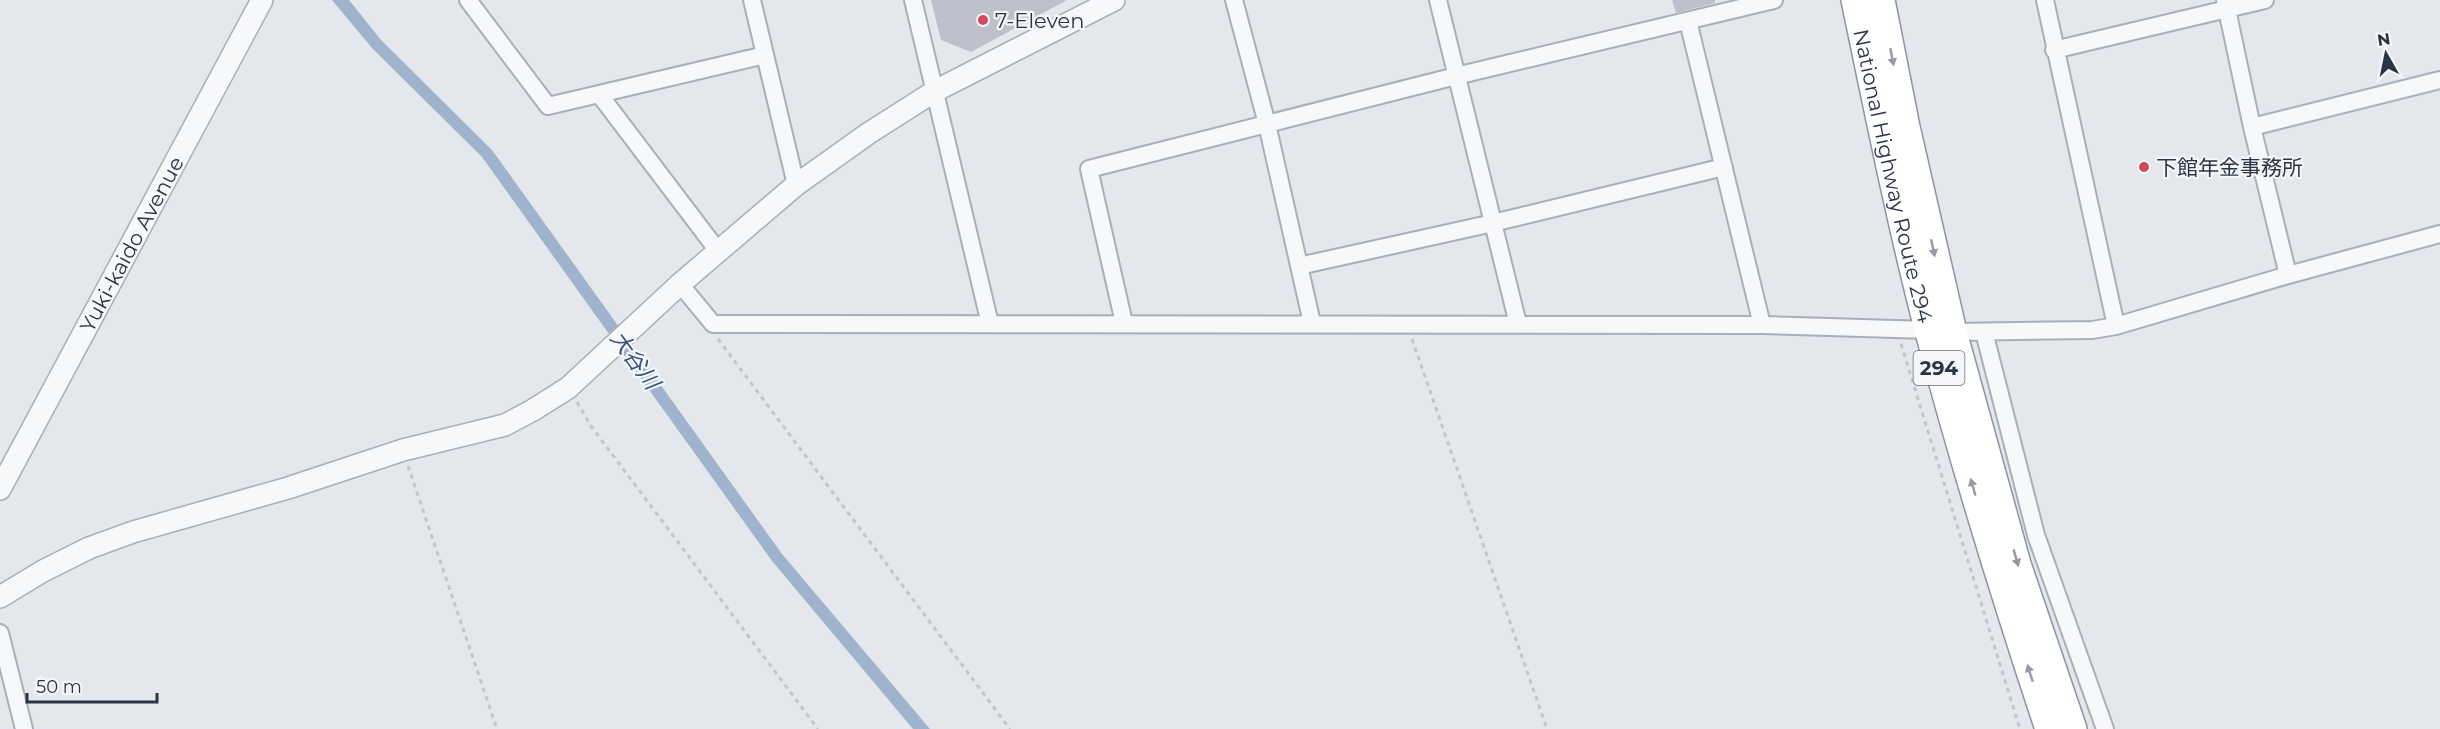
<svg xmlns="http://www.w3.org/2000/svg" width="2440" height="729" font-family="Montserrat,'Noto Sans JP',sans-serif">
<rect width="100%" height="100%" fill="#e4e7ec"/>
<!-- water -->
<path fill="#9fb4cc" d="M 332,0 L 349,0 L 381,40 L 492,150 L 782,554 L 930,729 L 913,729 L 772,561 L 482,157 L 372,48 Z"/>
<!-- building -->
<path fill="#bbc0ca" d="M 931,0 L 1067,0 L 971,52 L 941,40 Z
M 1672,0 L 1715,0 L 1715,3 L 1676,13 Z"/>
<g fill="none" stroke-linecap="round" stroke-linejoin="round">
<defs>
<path id="minor" d="M 468,0 L 548,106 L 765,55
M 752,0 L 796,185
M 913,0 L 990,324
M 1234,0 L 1267,124 L 1312,323
M 1438,0 L 1518,324
M 2045,0 L 2116,326
M 2225,0 L 2252,127 L 2288,275
M 1688,21 L 1762,325
M 2054,50 L 2265,0
M 599,94 L 718,251
M 2252,127 L 2440,80
M 1299,266 L 1493,223 L 1724,167
M 680,284 L 713,324 L 1762,325 L 1929,330
M 1124,323 L 1089,169 L 1456,76 L 1774,0
M 1953,332 L 2092,330 L 2116,326 L 2288,275 L 2440,234
M 1984,332 L 2036,535 L 2105,729
M 0,633 L 24,729"/>
<g id="tertiary">
<path id="s1" d="M 0,489 L 262,0"/>
<path d="M 0,597 L 43,571 L 89,548 L 133,532 L 288,488 L 403,450 L 505,425 L 533,410 L 568,388 L 680,284 L 796,185 L 869,133 L 935,91 L 1114,0"/>
</g>
<g id="trunk">
<path id="s2" d="M 1855,0 C 1878,110 1900,220 1928,328 C 1964,464 2005,597 2049,729"/>
<path d="M 1881,0 L 1906,127 L 1953,332 L 2017,564 L 2073,729"/>
</g>
</defs>
<!-- minor casing -->
<use href="#minor" stroke="#a9aeb7" stroke-width="20"/>
<!-- tertiary casing -->
<use href="#tertiary" stroke="#a9aeb7" stroke-width="24"/>
<!-- trunk casing -->
<use href="#trunk" stroke="#8b94a3" stroke-width="30"/>
<!-- path -->
<path stroke="#c2c5cb" stroke-width="3" stroke-dasharray="4.5 4.5" stroke-linecap="butt" d="M 718,339 L 1010,729
M 1412,339 L 1547,729
M 1901,344 L 2020,729
M 577,402 L 591,426 L 818,729
M 408,466 L 497,729"/>
<!-- minor -->
<use href="#minor" stroke="#f7f8fa" stroke-width="16"/>
<!-- tertiary -->
<use href="#tertiary" stroke="#f7f8fa" stroke-width="21"/>
<!-- trunk -->
<use href="#trunk" stroke="#fff" stroke-width="27"/>
</g>
<!-- one-way arrows -->
<defs><path id="oneway-solid" d="M-6-.8H1V-3.2L6.5 0L1 3.2V.8H-6Z" transform="scale(1.5)"/></defs>
<g fill="#959aa2">
<use href="#oneway-solid" transform="translate(1892 57) rotate(79)"/>
<use href="#oneway-solid" transform="translate(1933 248) rotate(78)"/>
<use href="#oneway-solid" transform="translate(1973 487) rotate(-106)"/>
<use href="#oneway-solid" transform="translate(2016 558) rotate(74)"/>
<use href="#oneway-solid" transform="translate(2030 673) rotate(-108)"/>
</g>
<!-- markers -->
<g fill="#d1495b" stroke="#f4f6f9" stroke-width="2">
<circle cx="983" cy="20" r="6"/>
<circle cx="2144" cy="167" r="6"/>
</g>
<g text-anchor="middle" dominant-baseline="central" stroke-width="4.5" stroke-linejoin="round" paint-order="stroke">
<!-- shield labels -->
<rect fill="#f4f6f9" stroke="#676e7b" stroke-width="1.5" x="1913.5" y="351" width="51" height="34" rx="4.5"/>
<g font-size="20" font-weight="bold" fill="#2b3445">
<text x="1939" y="368">294</text>
</g>
<!-- poi labels -->
<g font-size="21" fill="#2b3445" stroke="#f4f6f9" text-anchor="start">
<text x="995" y="20">7-Eleven</text>
<text x="2156" y="167">下館年金事務所</text>
</g>
<!-- street labels -->
<g font-size="21" fill="#2b3445" stroke="#f4f6f9">
<text stroke="none"><textPath href="#s2" startOffset="180">National Highway Route 294</textPath></text>
<text stroke="none"><textPath href="#s1" startOffset="278">Yuki-kaido Avenue</textPath></text>
</g>
<!-- water labels -->
<g font-size="22" font-style="italic" fill="#34527a" stroke="#f4f6f9">
<text transform="translate(635 360) rotate(54)">大谷川</text>
</g>
</g>
<!-- north arrow -->
<g transform="translate(2386 54) rotate(351)" stroke="#f4f6f9" stroke-width="4.5" paint-order="stroke">
<path d="M0-4.5L10 22L0 15L-10 22Z" fill="#2b3445"/>
<text y="-9" font-size="16" font-weight="bold" text-anchor="middle" fill="#2b3445">N</text>
</g>
<!-- scale -->
<path d="M27 693v9h130v-9" fill="none" stroke="#2b3445" stroke-width="3"/>
<text x="36" y="693" font-size="18" fill="#2b3445" stroke="#f4f6f9" stroke-width="4.5" paint-order="stroke">50 m</text>
</svg>
